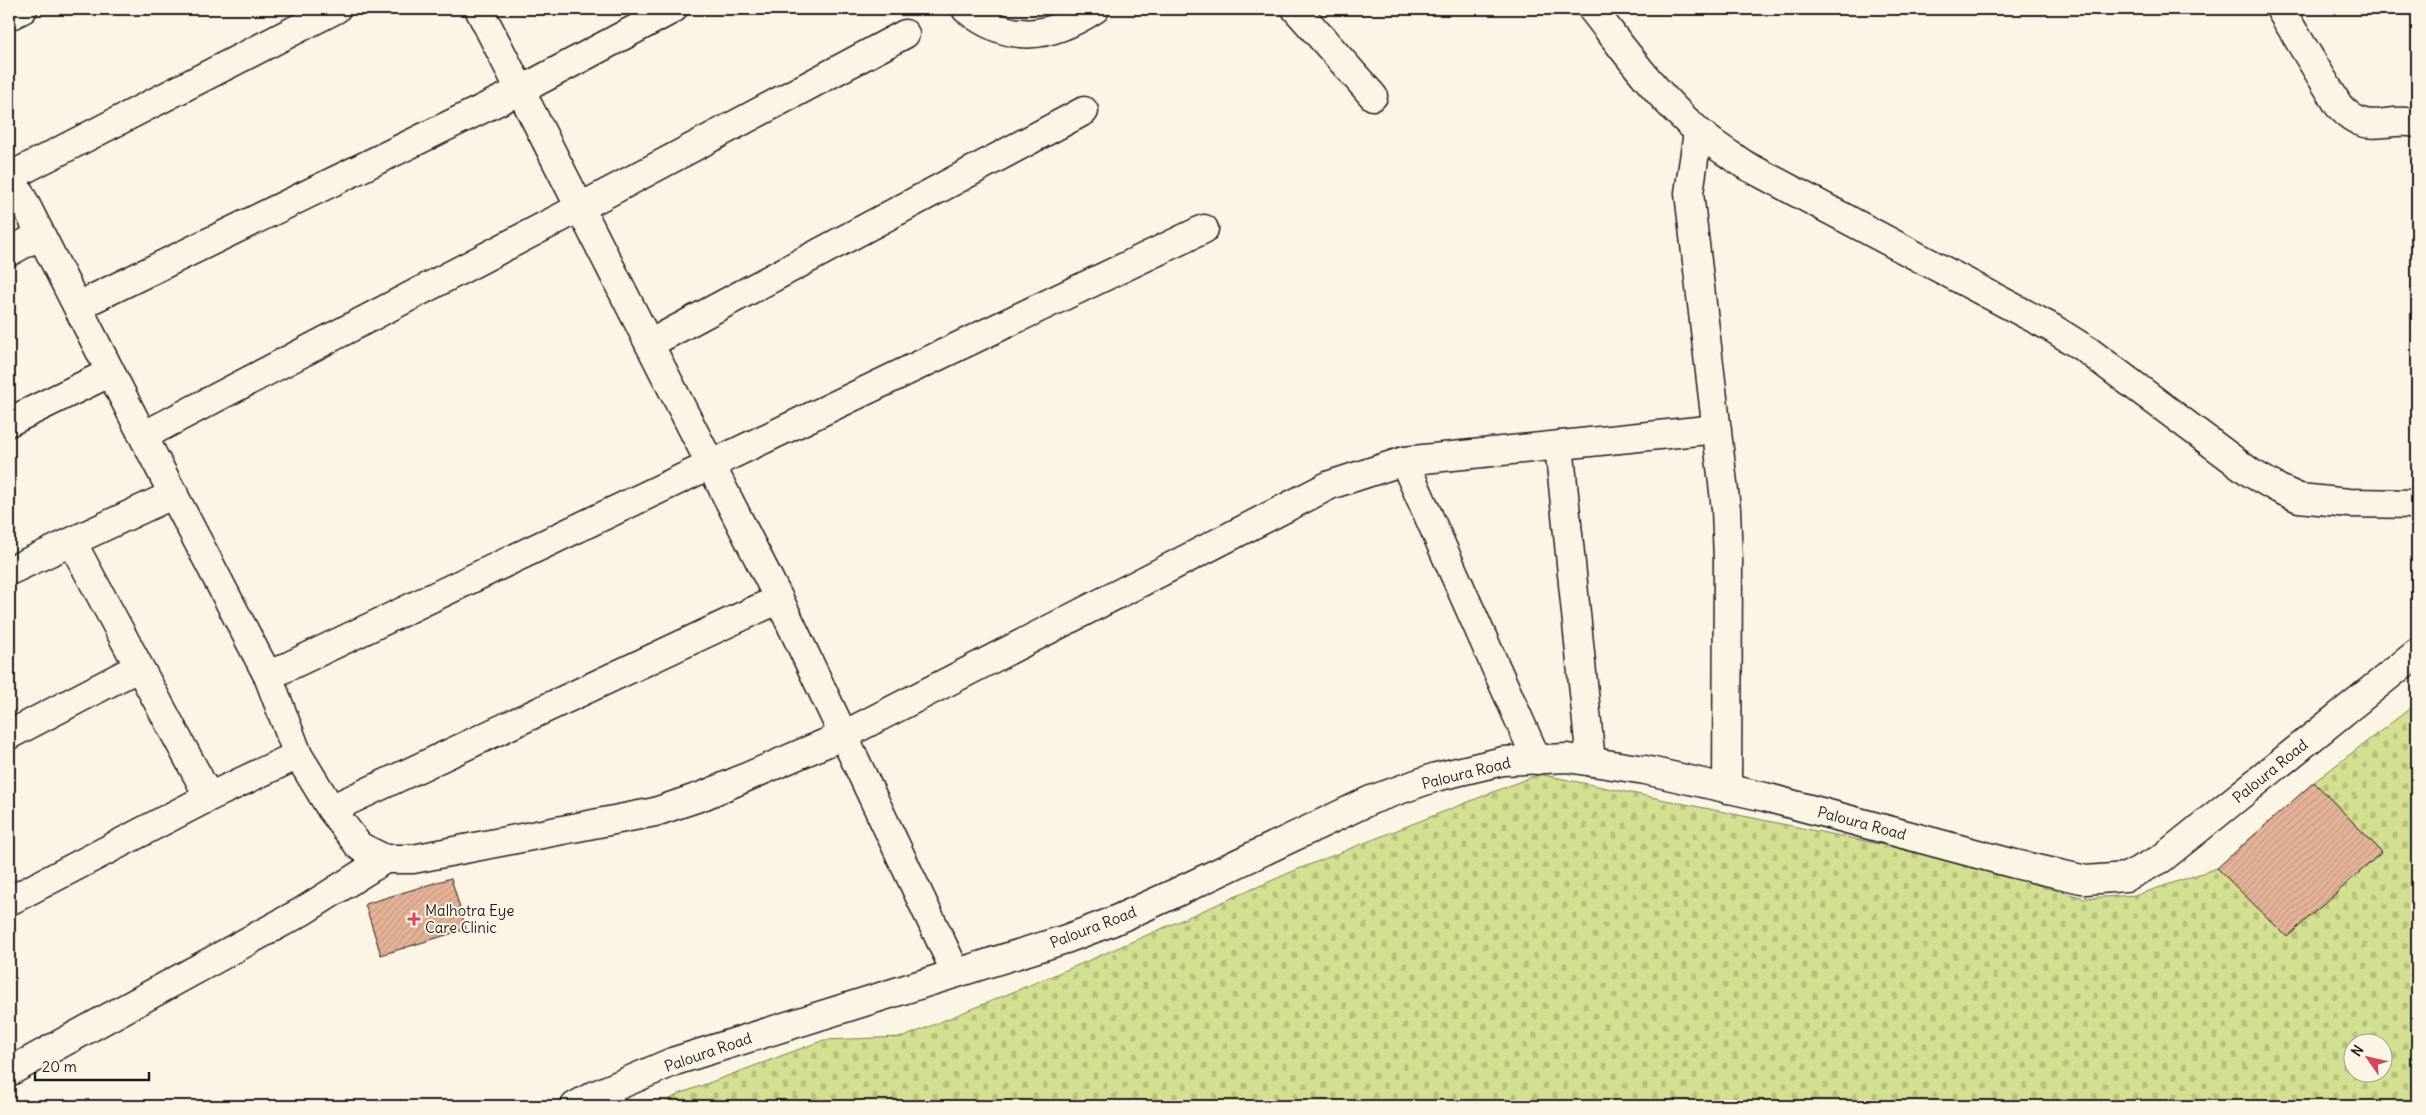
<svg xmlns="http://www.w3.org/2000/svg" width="2426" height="1115" font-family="Delius,sans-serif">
<defs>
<pattern id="cemetery-stones" width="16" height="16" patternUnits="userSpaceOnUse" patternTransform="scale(1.25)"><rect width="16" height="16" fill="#d3df91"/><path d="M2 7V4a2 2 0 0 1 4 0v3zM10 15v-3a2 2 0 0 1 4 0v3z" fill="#b5bf7c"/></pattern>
<pattern id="building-hatch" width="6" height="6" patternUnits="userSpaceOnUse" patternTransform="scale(1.25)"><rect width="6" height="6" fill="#e6b298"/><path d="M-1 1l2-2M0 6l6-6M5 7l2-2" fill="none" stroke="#c59882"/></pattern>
</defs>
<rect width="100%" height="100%" fill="#fcf5e5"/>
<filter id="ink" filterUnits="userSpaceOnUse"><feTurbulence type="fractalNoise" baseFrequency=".02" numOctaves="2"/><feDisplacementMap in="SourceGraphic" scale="10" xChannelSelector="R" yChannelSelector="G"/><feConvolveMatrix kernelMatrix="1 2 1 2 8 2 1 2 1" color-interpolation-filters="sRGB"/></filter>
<g filter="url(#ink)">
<!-- cemetery -->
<path fill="url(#cemetery-stones)" stroke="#787e56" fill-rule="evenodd" d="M 2417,703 L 2417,1106 L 658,1106 L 679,1094 L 824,1040 L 904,1037 L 1083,963 L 1296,870 L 1539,774 L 1923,853 L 2084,898 L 2137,895 L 2217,868 L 2287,936 L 2382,852 L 2314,782 ZM 2354,1042 L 2384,1042 L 2384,1072 L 2354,1072 Z"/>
<!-- building -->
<path fill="url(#building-hatch)" stroke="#1c1c1c" d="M 2314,782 L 2382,852 L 2287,937 L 2217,868 Z
M 451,878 L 466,929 L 381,955 L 365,904 Z"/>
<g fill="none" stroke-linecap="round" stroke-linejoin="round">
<defs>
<path id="minor" d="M 479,9 L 779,599 L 956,973
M 966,9 C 1011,45 1050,38 1095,9
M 1296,9 L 1373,96
M 1592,9 C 1625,51 1657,96 1698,131 C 1712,144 1729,154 1745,165 L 2052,328 L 2087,350 L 2251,473 L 2279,489 L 2299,498 L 2349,503 L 2417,504
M 2280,9 L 2339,106 C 2369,138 2383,116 2417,123
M 9,16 L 23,9
M 1698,132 L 1689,193 L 1726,509 L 1728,560 L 1727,789
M 9,172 L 143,436 L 268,676 L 298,755 L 331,809 L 359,846 L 385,859 L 413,859 L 655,812 L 705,795 L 842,736 L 1330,485 L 1404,461 L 1717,429
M 11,176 L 336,9
M 9,252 L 40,235
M 78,306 L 521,90 L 673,9
M 649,344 L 1084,111
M 9,422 L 111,372
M 143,436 L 581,207 L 905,34
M 1559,445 L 1591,762
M 1404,461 L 1537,760
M 72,542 L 209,797
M 9,571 L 174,494
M 268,676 L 1204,229
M 9,735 L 139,667
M 331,809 L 779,599
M 9,901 L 209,797 L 298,755
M 9,1072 L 303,911 L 385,859"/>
<path id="major" d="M 575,1106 L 593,1096 L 675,1061 L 1066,939 L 1111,922 L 1171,895 L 1371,800 L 1436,777 L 1503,761 L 1567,758 L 1645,770 L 1765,797 L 2015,864 L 2086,880 L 2126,877 L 2161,859 L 2417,653"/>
</defs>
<!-- minor casing -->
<use href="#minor" stroke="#1c1c1c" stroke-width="31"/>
<!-- major casing -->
<use href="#major" stroke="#1c1c1c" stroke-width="31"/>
<!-- minor -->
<use href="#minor" stroke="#fcf5e5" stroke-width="28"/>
<!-- major -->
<use href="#major" stroke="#fcf5e5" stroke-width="28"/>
</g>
</g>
<!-- markers -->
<path fill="#d1495b" stroke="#fcf5e5" stroke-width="2" d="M411.5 911.5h5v5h5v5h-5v5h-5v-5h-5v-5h5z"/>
<g text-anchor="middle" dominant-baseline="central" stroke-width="4" stroke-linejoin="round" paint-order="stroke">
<!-- street labels -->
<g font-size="15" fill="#1c1c1c" stroke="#fcf5e5">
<text transform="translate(2270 771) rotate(-39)">Paloura Road</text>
<text transform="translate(1466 773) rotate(-14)">Paloura Road</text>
<text transform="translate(1862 823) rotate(15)">Paloura Road</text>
<text transform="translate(1093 927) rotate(-21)">Paloura Road</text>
<text transform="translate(708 1052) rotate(-19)">Paloura Road</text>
</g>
<!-- poi labels -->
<g font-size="15" fill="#1c1c1c" stroke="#fcf5e5" text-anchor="start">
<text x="425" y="910">Malhotra Eye<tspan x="425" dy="17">Care Clinic</tspan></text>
</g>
</g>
<!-- margin -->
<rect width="2426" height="1115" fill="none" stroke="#fcf5e5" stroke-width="30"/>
<rect x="15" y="15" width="2396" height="1085" fill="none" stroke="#1c1c1c" stroke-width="2" filter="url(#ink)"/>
<!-- north arrow -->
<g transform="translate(2368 1058) rotate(304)"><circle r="24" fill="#fcf5e5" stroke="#a29e95"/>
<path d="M0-4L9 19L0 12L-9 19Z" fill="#d1495b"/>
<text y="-8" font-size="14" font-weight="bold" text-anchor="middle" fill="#1c1c1c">N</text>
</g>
<!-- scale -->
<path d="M35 1072v8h114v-8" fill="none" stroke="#1c1c1c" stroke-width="2.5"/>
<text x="42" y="1072" font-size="15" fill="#1c1c1c" stroke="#fcf5e5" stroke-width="4" paint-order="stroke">20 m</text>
</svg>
